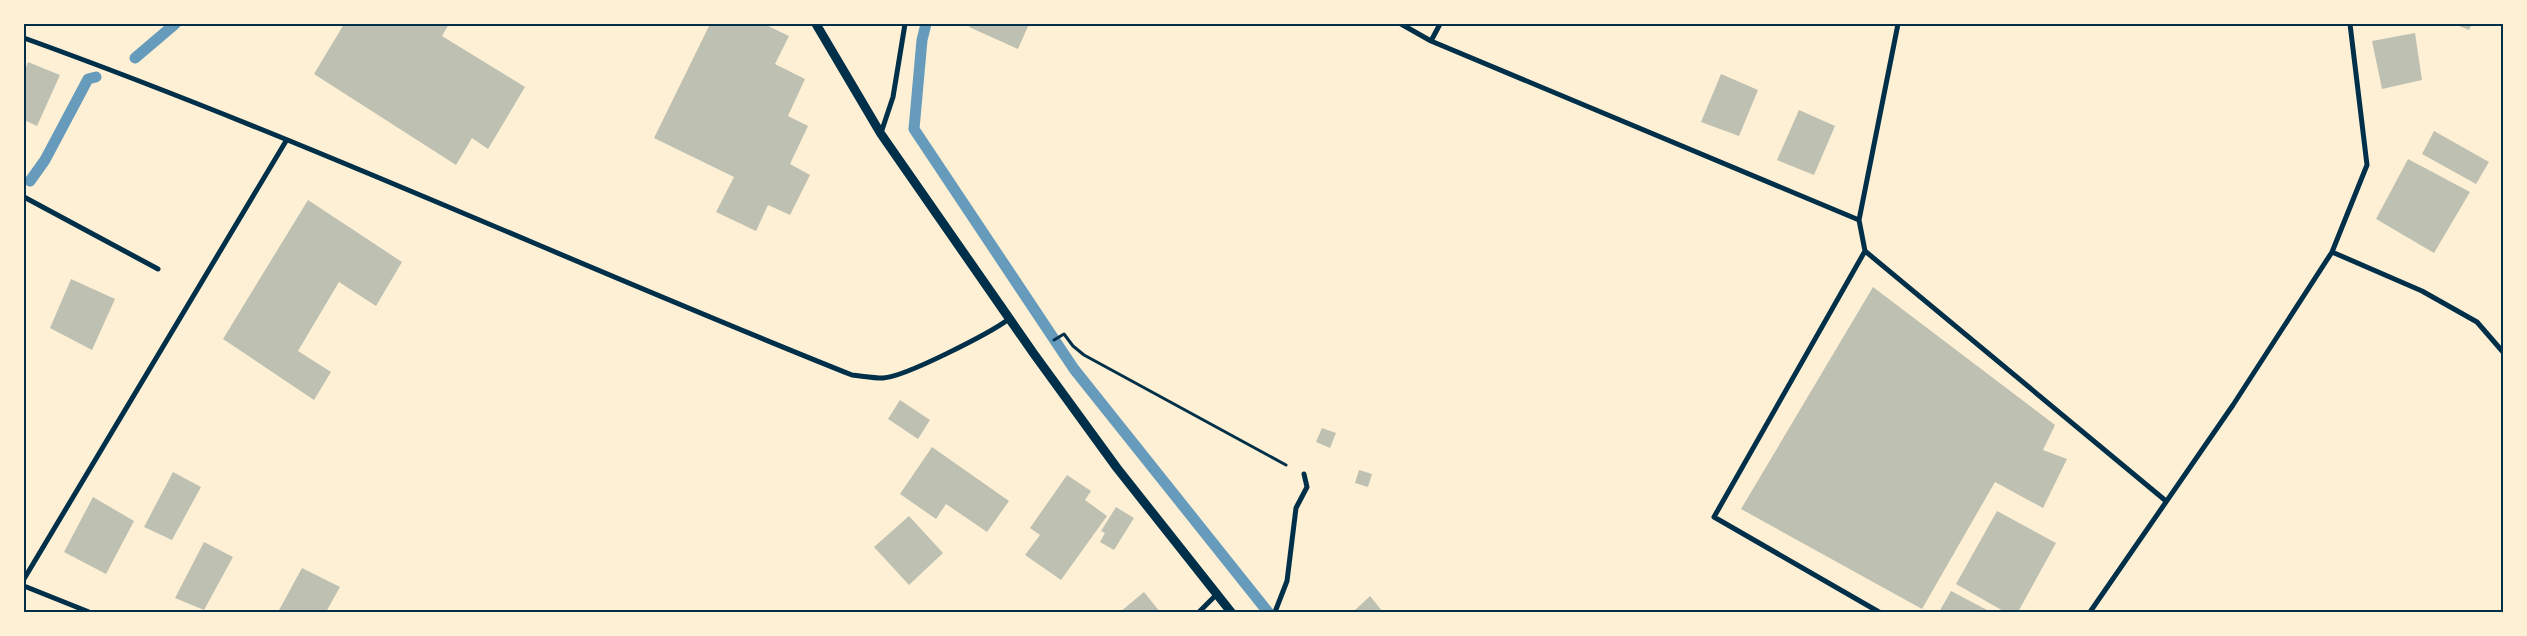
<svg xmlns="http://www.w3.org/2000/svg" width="2527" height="636" font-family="'IBM Plex Sans',sans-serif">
<rect width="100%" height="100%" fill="#fdf0d5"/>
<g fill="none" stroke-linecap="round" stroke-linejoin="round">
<!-- stream -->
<path stroke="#669bbc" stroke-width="11" d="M 926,24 L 922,40 L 914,129 L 1074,369 L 1268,612
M 135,58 L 175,24
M 30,181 L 45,160 L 88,79 L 96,77"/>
</g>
<!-- building -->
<path fill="#bec0b2" d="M 344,24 L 449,24 L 442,36 L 525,87 L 488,149 L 472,138 L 456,165 L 314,74 Z
M 710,24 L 764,24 L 789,36 L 775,64 L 805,79 L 788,116 L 808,126 L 790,164 L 810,175 L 790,215 L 768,205 L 756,231 L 716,212 L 734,177 L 654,138 Z
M 970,24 L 1029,24 L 1018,49 L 969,27 Z
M 2454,24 L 2472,24 L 2469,30 Z
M 2415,33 L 2422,80 L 2382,89 L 2372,41 Z
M 28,62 L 60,75 L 37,126 L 24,120 L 24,72 Z
M 1721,74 L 1758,90 L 1739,136 L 1701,122 Z
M 1799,110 L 1835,126 L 1814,175 L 1777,160 Z
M 2434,131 L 2489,162 L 2476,184 L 2422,154 Z
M 2408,159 L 2470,192 L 2434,253 L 2376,219 Z
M 308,200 L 402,262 L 376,306 L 339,282 L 298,351 L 331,372 L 314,400 L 223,339 Z
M 71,279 L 115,299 L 92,350 L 50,328 Z
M 1873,287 L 2055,425 L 2043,450 L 2067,459 L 2043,508 L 1995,482 L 1922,609 L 1741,509 Z
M 900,400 L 930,420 L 918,439 L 888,419 Z
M 1322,428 L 1336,433 L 1330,448 L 1316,442 Z
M 932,447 L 1009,501 L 987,532 L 946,504 L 936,519 L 900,494 Z
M 1359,470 L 1372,474 L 1368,487 L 1355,483 Z
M 173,472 L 201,487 L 172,540 L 144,527 Z
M 1067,475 L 1091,491 L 1085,500 L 1107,516 L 1061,580 L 1025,555 L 1040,535 L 1030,528 Z
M 93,497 L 134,521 L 106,574 L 64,552 Z
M 1116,507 L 1134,518 L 1114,550 L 1100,542 L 1105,533 L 1101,531 Z
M 1997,511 L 2056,543 L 2018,612 L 2005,612 L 1956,584 Z
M 909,516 L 943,553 L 909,585 L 874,547 Z
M 204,542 L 233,557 L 204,610 L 175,598 Z
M 302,568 L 340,587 L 326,612 L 278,612 Z
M 1951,591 L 1987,610 L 1986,612 L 1939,612 Z
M 1144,592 L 1160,612 L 1120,612 Z
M 1370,596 L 1383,612 L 1353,612 Z"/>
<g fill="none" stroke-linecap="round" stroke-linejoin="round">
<!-- path -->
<path stroke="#003049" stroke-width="3" d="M 1054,340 L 1064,334 L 1073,346 L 1084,355 L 1286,465"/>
<!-- minor -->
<path stroke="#003049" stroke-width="5" d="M 1401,24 L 1431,41 L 1859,220
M 24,38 C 304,139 576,265 852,375 C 862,376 873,378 883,378 C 905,377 990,333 1009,319
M 1431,41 L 1440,24
M 881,133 L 893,97 L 905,24
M 24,197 L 158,269
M 1865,251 L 2166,501
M 2332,252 L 2422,291 L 2477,322 L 2503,352
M 24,579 L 286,141
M 24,586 L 89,612
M 1199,612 L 1217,594
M 1275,612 L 1287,581 L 1296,508 L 1307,487 L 1304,474
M 1879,612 L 1714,517 L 1865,251 L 1859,220 L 1898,24
M 2090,612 L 2233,405 L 2332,252 L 2367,165 L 2350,24"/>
<!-- tertiary -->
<path stroke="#003049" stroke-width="9" d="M 816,24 L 881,134 L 1034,354 L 1117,468 L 1231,612"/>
</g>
<!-- border -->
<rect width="2527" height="636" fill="none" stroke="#fdf0d5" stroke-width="50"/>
<rect x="25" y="25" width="2477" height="586" fill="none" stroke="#003049" stroke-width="2"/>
</svg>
